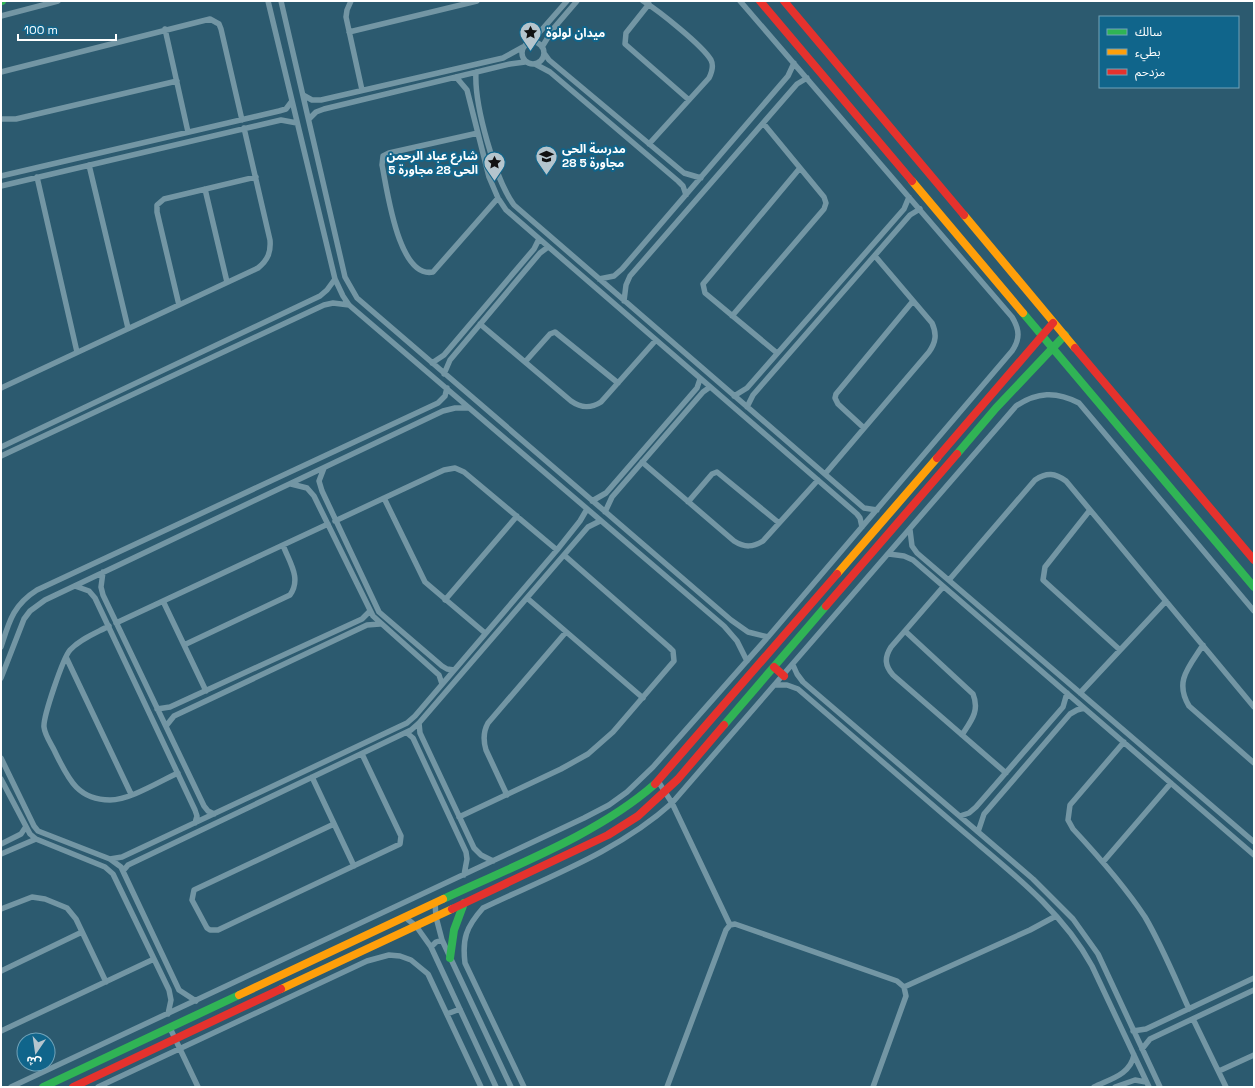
<svg xmlns="http://www.w3.org/2000/svg" width="1255" height="1088" font-family="'Space Grotesk','Noto Sans Arabic',sans-serif">
<rect width="100%" height="100%" fill="#2c5a6f"/>
<g fill="none" stroke-linecap="round" stroke-linejoin="round">
<!-- street -->
<path stroke="#7396a4" stroke-width="5.5" d="M 268,1 L 335,279 L 343,296 L 349,305 L 724,626 L 737,641 L 747,661
M 281,1 L 345,277 L 357,298 L 731,620 L 748,632 L 768,637
M 351,1 L 347,10 L 346,17 L 362,90
M 643,1 C 659,11 702,45 711,60 C 714,66 712,72 709,78 L 649,144
M 649,4 L 626,33 L 625,44 L 689,100
M 1,16 L 58,1
M 165,29 L 188,132
M 349,32 L 477,1
M522 53a11 11 0 1 1 22 0a11 11 0 1 1-22 0Z
M 531,42 L 567,1
M 542,47 L 553,29 L 577,1
M 544,53 L 549,60 L 684,173 L 701,178
M 535,64 L 550,72 L 678,181 L 683,186 L 686,195
M 1,72 L 210,19 L 219,24 L 221,29 L 242,120
M 476,72 C 474,105 495,179 514,205 L 864,508 L 877,510
M 456,77 L 467,90 L 489,177 L 498,198 L 506,210 L 857,514 L 860,518 L 862,527
M 303,95 L 312,100 L 321,100 L 503,58 L 523,47
M 1,119 L 16,119 L 177,81
M 309,119 L 316,112 L 324,109 L 510,64 L 525,62
M 478,133 L 389,153 L 383,156 L 382,165 C 387,188 398,279 433,272 L 498,198
M 89,165 L 128,328
M 1,176 L 279,111 L 286,109 L 292,101
M 37,177 L 77,352
M 1,186 L 281,120 L 297,123
M 205,189 L 227,282
M 599,279 L 614,276 L 622,269 L 788,76 L 794,63
M 624,301 L 626,285 L 630,276 L 797,84 L 807,78
M 179,305 L 157,212 L 157,205 L 164,199 L 256,177
M 732,316 L 824,209 L 826,203 L 824,197 L 763,123
M 480,324 L 571,401 C 581,408 590,409 601,402 L 656,340
M 777,353 L 705,293 L 703,284 L 800,168
M 525,362 L 550,334 L 555,332 L 618,383
M 432,363 L 444,355 L 534,249 L 539,239
M 444,374 L 450,360 L 540,253 L 548,247
M 1,388 L 258,268 C 268,260 271,252 270,240 L 244,128
M 734,396 L 747,388 L 904,209 L 909,197
M 747,407 L 753,395 L 910,215 L 920,209
M 864,428 L 838,404 L 835,398 L 836,394 L 913,301
M 1,447 L 320,296 L 327,290 L 335,279
M 1,456 L 324,305 L 333,303 L 349,305
M 642,462 L 734,541 C 745,548 753,547 763,541 L 818,480
M 324,468 L 319,481 L 322,491 L 379,612 L 442,666 L 447,669 L 454,670
M 825,474 L 929,352 C 936,342 937,334 932,323 L 875,256
M 291,484 L 307,488 L 314,496 L 373,616 L 439,675 L 442,684
M 384,498 L 425,582 L 485,633
M 592,501 L 606,493 L 697,388 L 700,379
M 688,502 L 712,474 L 717,472 L 779,523
M 1090,510 L 1045,567 L 1043,580 L 1120,650
M 605,512 L 612,497 L 703,392 L 710,387
M 335,521 L 444,470 L 455,468 L 464,472 L 557,550
M 910,530 L 912,546 L 917,553 L 1254,842
M 889,554 L 904,556 L 913,560 L 1254,855
M 103,572 L 101,587 L 103,595 L 204,806 L 208,811 L 214,814
M 949,580 L 1035,480 C 1047,472 1055,473 1066,481 L 1254,707
M 75,586 L 89,591 L 95,598 L 195,810 L 197,816 L 195,823
M 943,587 L 891,647 C 884,658 885,666 893,675 L 1006,773
M 527,598 L 643,698
M 445,600 L 517,516
M 163,601 L 206,691
M 116,623 L 328,524
M 109,626 C 96,633 80,639 70,650 C 63,658 43,717 44,727 C 45,736 52,745 55,752 C 68,778 77,800 110,800 C 130,800 160,781 178,773
M 905,631 L 973,694 C 980,711 971,721 962,735
M 184,645 L 290,595 C 302,578 289,562 283,545
M 1203,645 C 1189,667 1174,681 1189,706 L 1254,763
M 1,647 C 9,622 13,605 37,590 L 438,403 L 445,396 L 447,388
M 66,657 L 131,794
M 793,665 L 797,674 L 803,682 L 1033,879 L 1073,919 L 1098,954 L 1160,1087
M 1,678 L 24,619 L 30,611 L 45,600 L 443,411 L 455,408 L 469,408
M 776,685 L 787,685 L 798,689 C 851,735 905,781 958,827 C 1007,869 1061,909 1092,966 L 1149,1087
M 1080,693 L 1166,601
M 157,709 L 170,707 L 362,619 L 369,612
M 419,723 L 420,733 L 474,848 L 481,855 L 493,861
M 166,726 L 174,716 L 367,625 L 380,624
M 407,733 L 413,738 L 466,852 L 467,859 L 464,875
M 1124,742 L 1070,805 L 1068,820 L 1073,829 C 1099,857 1124,885 1145,917 C 1162,946 1175,978 1189,1009
M 1,758 L 34,826 L 38,831 L 110,859 L 121,867 L 179,990 L 196,1001
M 312,777 L 354,866
M 1,779 L 30,834 L 36,839 L 105,867 L 113,874 L 169,990 L 171,1000 L 168,1014
M 658,781 L 672,803 L 730,925
M 507,795 L 486,750 C 483,740 483,732 488,723 L 566,632
M 960,816 L 969,813 L 976,807 L 1063,707 L 1067,693
M 459,817 L 561,769 L 588,754 L 613,732 L 674,661 L 673,651 L 669,647 L 564,555
M 334,824 L 194,890 L 192,900 L 207,928 L 210,930 L 218,930 L 400,844 L 401,836 L 362,754
M 978,832 L 984,814 L 1070,714 L 1077,710 L 1084,708
M 1,844 L 21,834 L 25,828
M 1,854 L 36,839
M 110,859 L 122,857 L 407,723 L 415,716 L 557,550 L 580,521 L 587,509
M 1103,862 L 1171,783
M 123,871 L 128,865 L 411,730 L 419,723 L 588,527 L 600,521
M 435,903 L 436,917 L 442,940 L 511,1087
M 1,909 L 32,897 L 45,899 L 67,908 L 76,919 L 106,982
M 406,918 L 416,926 L 431,947 L 496,1087
M 431,947 L 436,942 L 442,940
M 1,971 L 82,932
M 904,987 L 1030,930 L 1056,916
M 447,1014 L 460,1009
M 1193,1019 L 1226,1087
M 170,1028 L 198,1087
M 1,1031 L 154,959
M 1133,1031 L 1146,1029 L 1254,978
M 1142,1049 L 1150,1039 L 1254,990
M 1219,1071 L 1254,1055
M 11,1087 L 584,818 L 609,805 L 627,792 L 653,767 L 768,637 L 1012,351 C 1020,339 1020,330 1012,317 L 740,1
M 98,1087 L 367,961 L 389,955 L 400,956 L 411,960 L 428,974 L 481,1087
M 524,1087 L 465,963 C 462,939 466,927 483,908 C 548,877 619,851 672,803 L 1016,406 C 1037,392 1056,391 1079,403 L 1254,611
M 667,1087 L 726,930 L 730,925 L 735,924 L 897,981 L 904,987 L 906,996 L 873,1087
M 1094,1087 C 1110,1079 1130,1075 1134,1055
M 1115,1087 L 1135,1080 L 1146,1082"/>
<!-- fast -->
<path stroke="#30b455" stroke-width="8" d="M 1,1 L 2,1
M 1023,313 L 1254,587
M 957,454 L 996,408 L 1065,335
M 724,725 L 826,606
M 443,899 C 513,866 597,835 655,784
M 450,958 L 454,930 L 464,903
M 43,1087 L 239,995"/>
<!-- slow -->
<path stroke="#ff9f0a" stroke-width="8" d="M 912,181 L 1023,313
M 964,215 L 1075,348
M 837,574 L 937,458
M 281,989 L 452,909
M 239,995 L 443,899"/>
<!-- jam -->
<path stroke="#e5322d" stroke-width="8" d="M 760,1 L 912,181
M 784,1 L 964,215
M 1075,348 L 1254,560
M 937,458 L 1053,323
M 826,606 L 957,454
M 774,667 L 784,676
M 655,784 L 837,574
M 452,909 L 608,835 L 638,816 L 678,779 L 724,725
M 73,1087 L 281,989"/>
</g>
<!-- icons -->
<defs>
<symbol id="sight-pin" viewBox="-11 -11 22 30"><path d="M0 17L-7.5 6A9.5 9.5 0 1 1 7.5 6Z" fill="#b5c5cd" stroke="#10658b"/><path d="M0-6L1.8-2.2L6-1.7L2.9 1.2L3.7 5.4L0 3.3L-3.7 5.4L-2.9 1.2L-6-1.7L-1.8-2.2Z" fill="#111"/></symbol>
<symbol id="school-pin" viewBox="-11 -11 22 30"><path d="M0 17L-7.5 6A9.5 9.5 0 1 1 7.5 6Z" fill="#b5c5cd" stroke="#10658b"/><path d="M0-5L7-2L0 1L-7-2ZM-4 1L0 2.5L4 1V4Q0 6-4 4Z" fill="#111"/></symbol>
</defs>
<g fill-rule="evenodd">
<use href="#sight-pin" x="518" y="20" width="25" height="34"/>
<use href="#school-pin" x="534" y="144" width="25" height="34"/>
<use href="#sight-pin" x="482" y="150" width="25" height="34"/>
</g>
<g text-anchor="middle" dominant-baseline="central" stroke-width="4" stroke-linejoin="round" paint-order="stroke">
<!-- poi labels -->
<g font-size="12" font-weight="bold" fill="#fff" stroke="#10658b" text-anchor="start">
<text x="546" y="33">ميدان لولوة</text>
<text x="562" y="149">مدرسة الحى<tspan x="562" dy="14">28 مجاورة 5</tspan></text>
<text x="478" y="156" text-anchor="end">شارع عباد الرحمن<tspan x="478" dy="14">الحى 28 مجاورة 5</tspan></text>
</g>
</g>
<!-- border -->
<rect width="1255" height="1088" fill="none" stroke="#ffffff" stroke-width="4"/>
<!-- legend -->
<rect x="1099" y="16" width="140" height="72" fill="#10658b" stroke="#70a3b9"/>
<rect x="1107" y="29" width="20" height="6" fill="#30b455" stroke="#70a3b9"/>
<text x="1135" y="36" font-size="12" fill="#ffffff">سالك</text>
<rect x="1107" y="49" width="20" height="6" fill="#ff9f0a" stroke="#70a3b9"/>
<text x="1135" y="56" font-size="12" fill="#ffffff">بطيء</text>
<rect x="1107" y="69" width="20" height="6" fill="#e5322d" stroke="#70a3b9"/>
<text x="1135" y="76" font-size="12" fill="#ffffff">مزدحم</text>
<!-- north arrow -->
<g transform="translate(36 1052) rotate(193)"><circle r="19" fill="#10658b" stroke="#70a3b9"/>
<path d="M0-3L7 15L0 10L-7 15Z" fill="#b5c5cd"/>
<text y="-6" font-size="11" font-weight="bold" text-anchor="middle" fill="#ffffff">ش</text>
</g>
<!-- scale -->
<path d="M18 34v6h98v-6" fill="none" stroke="#ffffff" stroke-width="2"/>
<text x="24" y="34" font-size="12" fill="#ffffff" stroke="#10658b" stroke-width="3" paint-order="stroke">100 m</text>
</svg>
